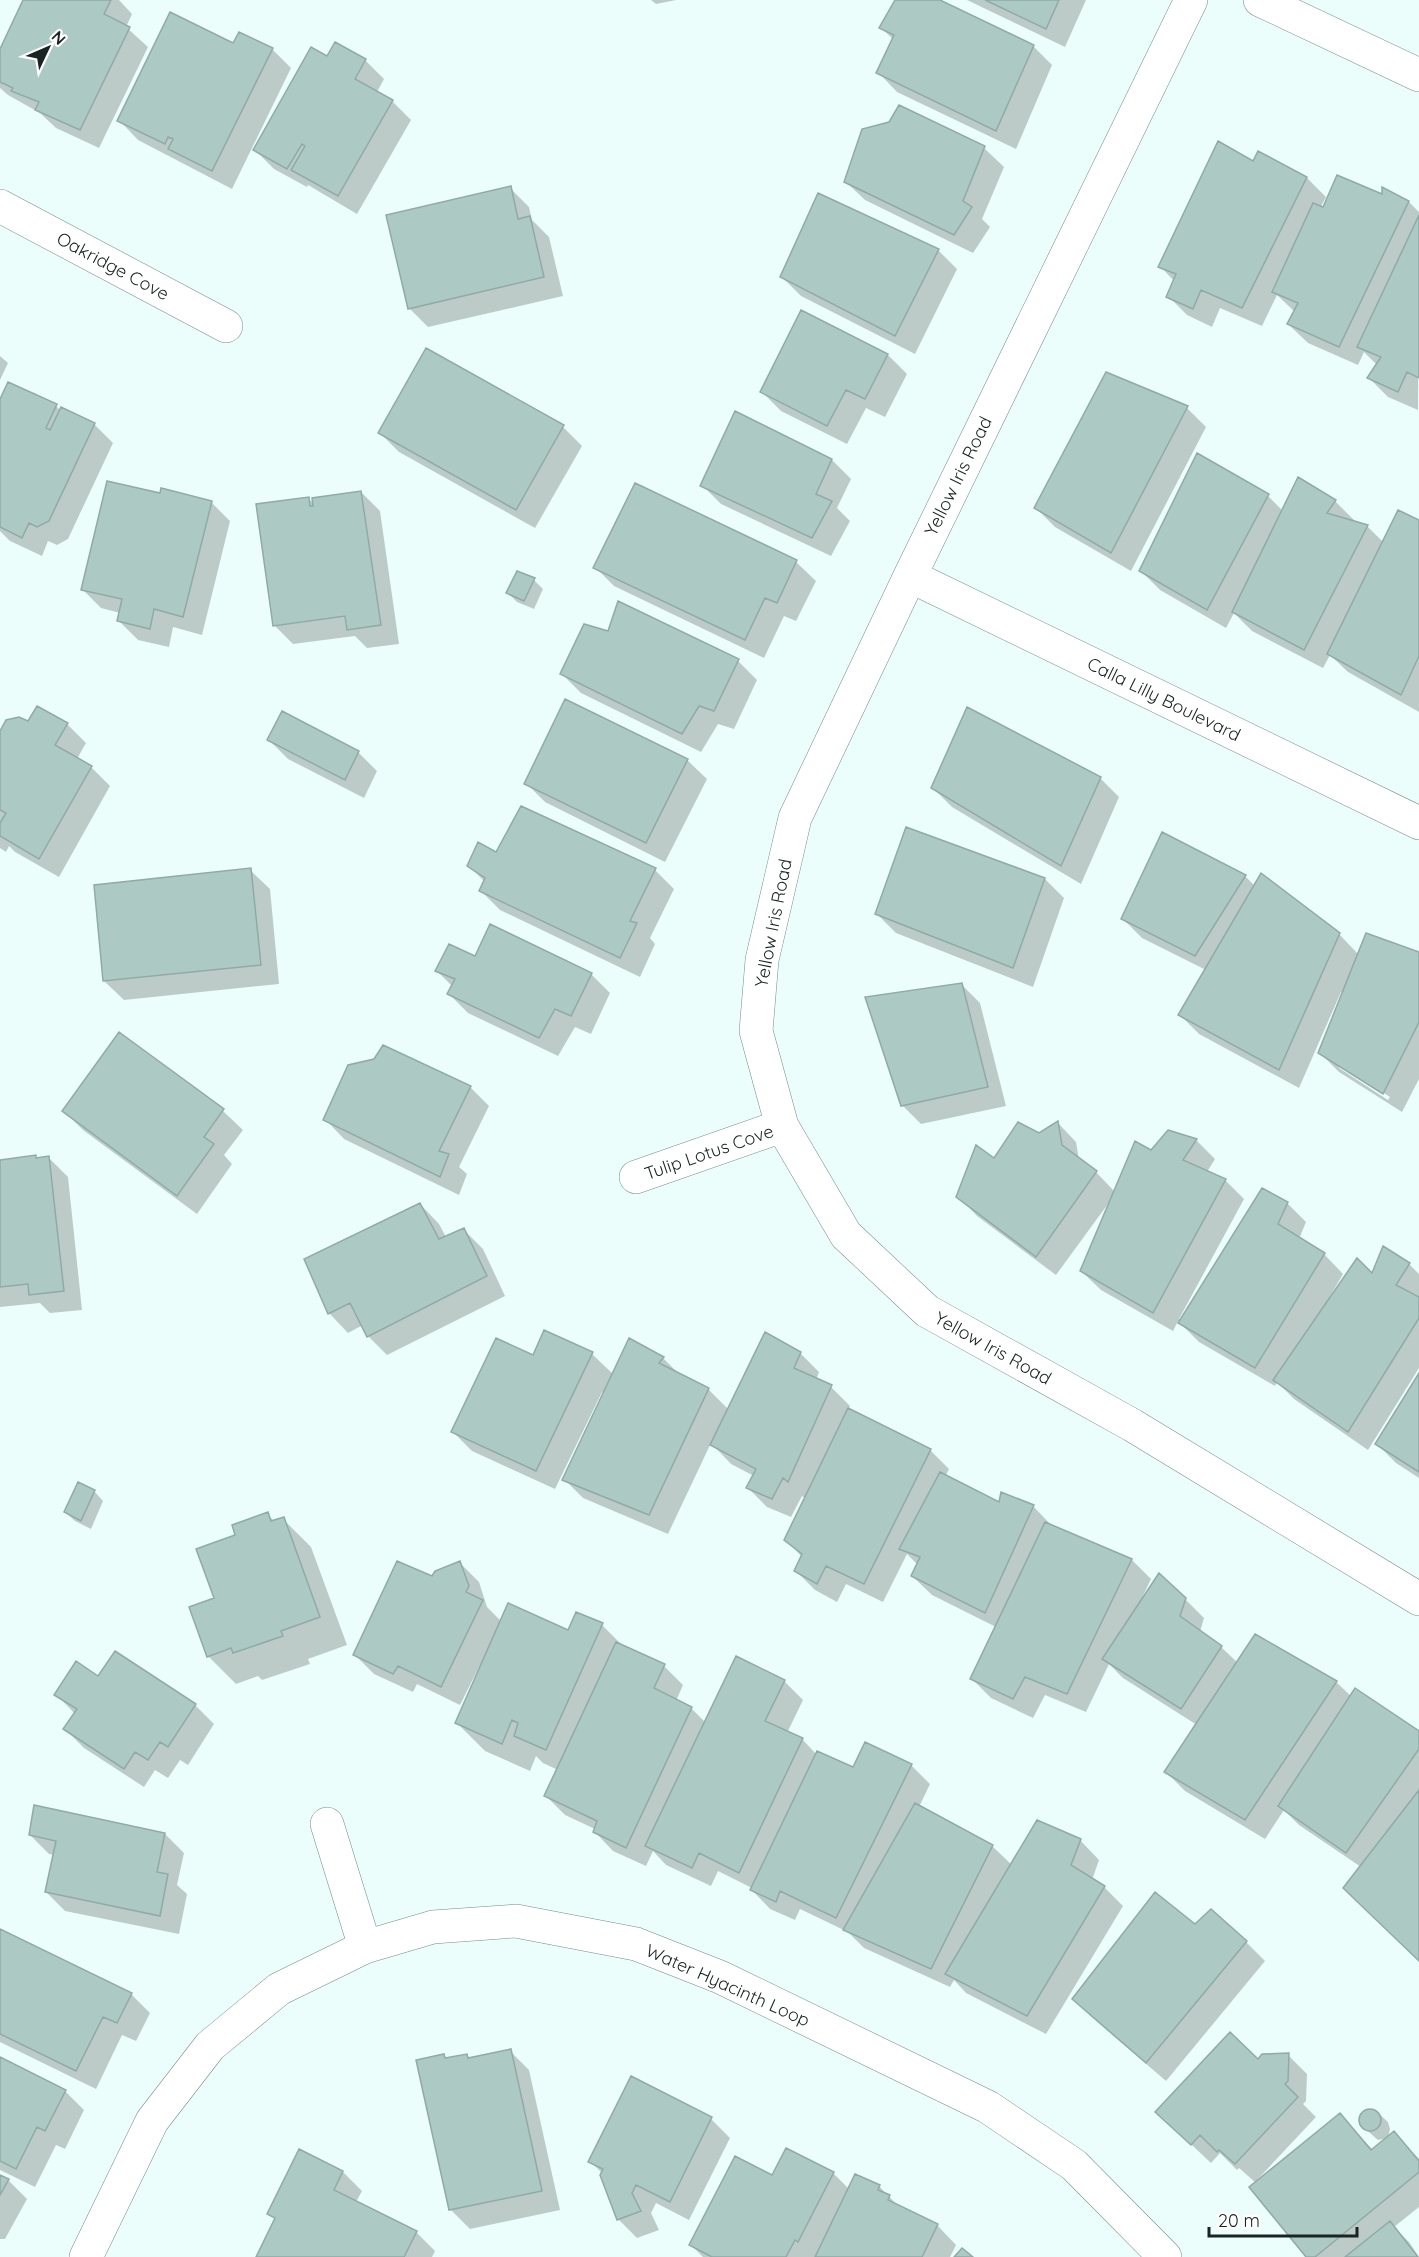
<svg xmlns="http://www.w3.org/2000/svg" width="1419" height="2257" font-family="Quicksand,sans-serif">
<rect width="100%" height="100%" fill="#ecfefb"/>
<!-- shadow -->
<path fill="#0003" fill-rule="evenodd" d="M 25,0 L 119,0 L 132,14 L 126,27 L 148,47 L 99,148 L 56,128 L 40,113 L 8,95 L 0,88 L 0,52 Z
M 651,0 L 676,0 L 656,4 Z
M 897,0 L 936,0 L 1033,46 L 1052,65 L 1016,149 L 897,92 L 878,72 L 894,40 L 881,28 Z
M 967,0 L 1086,0 L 1065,47 Z
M 234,45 L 272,49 L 291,68 L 232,189 L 138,140 L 119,120 Z
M 328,58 L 365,60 L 384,79 L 377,92 L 392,101 L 411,120 L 357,214 L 308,185 L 307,187 L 274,169 L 255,150 Z
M 984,148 L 1004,167 L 982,219 L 990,227 L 973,253 L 865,200 L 845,181 Z
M 1258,153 L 1307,178 L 1326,197 L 1320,208 L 1383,197 L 1409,202 L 1419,212 L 1418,410 L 1388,397 L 1369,378 L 1377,365 L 1364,352 L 1358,365 L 1308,343 L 1288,324 L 1295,312 L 1277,295 L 1262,326 L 1220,308 L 1212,327 L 1187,315 L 1168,296 L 1174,281 L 1160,266 L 1254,163 Z
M 510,188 L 529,207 L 532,220 L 549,237 L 563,296 L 428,327 L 409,308 Z
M 938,250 L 957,269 L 915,354 L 801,296 L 782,277 Z
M 801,312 L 888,355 L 907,374 L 885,417 L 866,408 L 847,444 L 781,411 L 762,392 Z
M 0,356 L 8,363 L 0,380 Z
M 1107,374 L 1187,408 L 1206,427 L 1131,571 L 1055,527 L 1036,508 Z
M 0,403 L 56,406 L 61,411 L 94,424 L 113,443 L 68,539 L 57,545 L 48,541 L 42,556 L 10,541 L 0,531 Z
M 563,427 L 582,446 L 535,528 L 399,452 L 380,433 Z
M 832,460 L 851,479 L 837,508 L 850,521 L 831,556 L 721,504 L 702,485 Z
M 636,485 L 796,562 L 816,581 L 796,621 L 784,616 L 764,658 L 614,586 L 595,567 Z
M 361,492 L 380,511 L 399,644 L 367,648 L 355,636 L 293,644 L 274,625 L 308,498 L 315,505 Z
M 161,495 L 211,502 L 230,521 L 202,635 L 173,627 L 169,647 L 138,640 L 119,621 L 120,613 L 101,608 L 82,589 Z
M 1268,496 L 1283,511 L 1335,501 L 1354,520 L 1353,522 L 1367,526 L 1384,543 L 1419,522 L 1419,712 L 1348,672 L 1330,655 L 1323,668 L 1252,631 L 1234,613 L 1226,628 L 1160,590 L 1141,571 Z
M 534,580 L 543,589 L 534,609 L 517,602 L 508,593 Z
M 609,633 L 738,661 L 757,680 L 734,729 L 718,724 L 701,752 L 581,693 L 562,674 Z
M 28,723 L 67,724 L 86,743 L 77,759 L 91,767 L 110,786 L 59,877 L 15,852 L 9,846 L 6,852 L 0,848 L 0,734 Z
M 269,740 L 358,752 L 377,771 L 364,798 L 288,759 Z
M 687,760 L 707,779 L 665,862 L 545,802 L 526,783 Z
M 1100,778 L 1119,797 L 1081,884 L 952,807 L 933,788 Z
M 522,808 L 655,870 L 674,889 L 650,938 L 655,944 L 640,977 L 500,910 L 481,891 L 485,882 L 468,865 L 497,854 Z
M 907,828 L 1045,879 L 1064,898 L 1033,987 L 896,933 L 877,914 Z
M 250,870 L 270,889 L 279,984 L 124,1000 L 104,981 Z
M 1245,876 L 1255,886 L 1339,934 L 1359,955 L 1419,953 L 1419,1079 L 1402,1112 L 1339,1072 L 1320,1053 L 1344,993 L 1341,992 L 1299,1088 L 1199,1034 L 1180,1015 L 1206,970 L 1142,938 L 1123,919 ZM 1339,1064 L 1390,1097 L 1388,1100 L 1339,1068 Z
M 475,958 L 591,974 L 610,993 L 591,1034 L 575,1027 L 558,1056 L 468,1013 L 449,994 L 453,987 L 437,971 Z
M 961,984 L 980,1003 L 1006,1106 L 921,1124 L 902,1105 Z
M 119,1035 L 223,1111 L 243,1130 L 224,1155 L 232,1164 L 197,1214 L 83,1130 L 64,1111 Z
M 470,1087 L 489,1106 L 459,1167 L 467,1174 L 459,1195 L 344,1139 L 325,1119 Z
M 1058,1123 L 1076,1142 L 1079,1160 L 1096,1172 L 1115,1192 L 1168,1132 L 1196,1140 L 1215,1159 L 1207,1172 L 1225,1180 L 1244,1199 L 1179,1319 L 1182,1320 L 1287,1203 L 1306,1222 L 1299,1239 L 1324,1254 L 1343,1274 L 1329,1298 L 1331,1299 L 1373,1276 L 1409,1264 L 1419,1274 L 1419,1368 L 1368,1450 L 1294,1399 L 1277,1382 L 1275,1386 L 1199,1342 L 1178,1321 L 1173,1331 L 1101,1290 L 1081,1271 L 1113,1197 L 1056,1275 L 977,1216 L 958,1196 L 994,1160 Z
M 35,1157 L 38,1159 L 49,1158 L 68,1177 L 82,1310 L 50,1313 L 40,1303 L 0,1307 L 0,1170 Z
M 420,1204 L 439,1224 L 446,1237 L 464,1230 L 483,1249 L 505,1296 L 387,1355 L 368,1336 L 363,1325 L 348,1333 L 329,1313 L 306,1260 Z
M 544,1332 L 592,1354 L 614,1375 L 663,1358 L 681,1376 L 708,1389 L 729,1410 L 800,1353 L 819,1372 L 816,1380 L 831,1387 L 850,1406 L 848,1410 L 930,1450 L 949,1469 L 945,1477 L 1000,1504 L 1033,1506 L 1052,1526 L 1132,1560 L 1151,1579 L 1141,1600 L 1185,1599 L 1204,1618 L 1200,1632 L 1221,1647 L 1238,1663 L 1256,1636 L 1336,1682 L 1351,1696 L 1419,1733 L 1419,1960 L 1361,1867 L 1299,1825 L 1284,1810 L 1265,1839 L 1185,1791 L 1166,1772 L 1197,1725 L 1123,1678 L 1109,1664 L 1086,1712 L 1045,1695 L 1033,1718 L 991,1698 L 972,1679 L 996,1627 L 932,1595 L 912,1576 L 918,1565 L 907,1554 L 883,1602 L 846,1584 L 837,1602 L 815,1590 L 796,1571 L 802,1557 L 786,1540 L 806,1499 L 802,1496 L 791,1517 L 767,1507 L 748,1488 L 754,1476 L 731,1464 L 711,1443 L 668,1534 L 583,1498 L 564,1479 L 605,1394 L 602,1392 L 555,1489 L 472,1451 L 453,1432 L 534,1357 Z
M 1419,1376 L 1419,1478 L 1396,1463 L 1377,1444 Z
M 94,1491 L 103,1501 L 91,1529 L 75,1521 L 65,1512 Z
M 267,1514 L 275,1522 L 283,1519 L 311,1547 L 347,1645 L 308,1659 L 310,1664 L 262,1680 L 258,1676 L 236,1684 L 208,1656 L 216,1599 L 237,1536 Z
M 460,1563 L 479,1582 L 487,1607 L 502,1622 L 569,1632 L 602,1625 L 625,1648 L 664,1666 L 683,1685 L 676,1701 L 691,1708 L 706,1723 L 784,1681 L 803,1700 L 787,1733 L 802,1739 L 817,1755 L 853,1769 L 911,1765 L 930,1784 L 919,1807 L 992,1846 L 1012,1865 L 1080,1840 L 1099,1860 L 1092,1880 L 1104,1887 L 1123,1906 L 1046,2034 L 966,1993 L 954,1980 L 950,1987 L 864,1948 L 848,1932 L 800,1909 L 795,1920 L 770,1909 L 751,1889 L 752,1888 L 718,1871 L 711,1886 L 666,1865 L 653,1851 L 646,1866 L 613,1851 L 594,1831 L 595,1829 L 565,1815 L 546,1796 L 558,1770 L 543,1763 L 536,1756 L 530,1771 L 485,1751 L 457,1723 L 481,1668 L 479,1667 L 460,1705 L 417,1684 L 413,1692 L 374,1674 L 355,1655 L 433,1578 Z
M 98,1678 L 195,1705 L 214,1724 L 188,1765 L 180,1760 L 168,1778 L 155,1770 L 144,1787 L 84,1748 L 65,1729 L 75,1714 L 56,1694 Z
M 36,1807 L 165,1834 L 184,1853 L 177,1885 L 187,1894 L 179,1934 L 65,1911 L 46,1892 L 54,1855 L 49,1854 L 30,1835 Z
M 1195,1926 L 1246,1942 L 1265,1961 L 1166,2081 L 1093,2018 L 1074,1999 Z
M 0,1931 L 131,1994 L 150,2013 L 136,2041 L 122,2035 L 96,2089 L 0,2042 Z
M 510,2051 L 529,2070 L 560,2210 L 470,2229 L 451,2210 L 444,2055 L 448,2060 L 467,2056 L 470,2059 Z
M 1288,2055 L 1307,2074 L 1306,2101 L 1303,2104 L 1316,2117 L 1256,2181 L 1257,2182 L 1340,2115 L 1373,2150 L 1394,2133 L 1419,2159 L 1419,2207 L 1394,2227 L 1409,2242 L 1419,2257 L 1308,2257 L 1256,2183 L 1239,2168 L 1237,2170 L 1220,2153 L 1211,2163 L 1177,2131 L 1259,2061 Z
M 0,2059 L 65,2091 L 84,2110 L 65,2149 L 56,2145 L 35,2187 L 0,2170 Z
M 632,2078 L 711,2119 L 730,2138 L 689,2220 L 656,2203 L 651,2213 L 659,2230 L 637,2238 L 618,2219 L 603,2174 L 590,2161 Z
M 1371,2109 L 1378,2113 L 1388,2122 L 1390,2129 L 1388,2138 L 1378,2140 L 1362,2126 L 1360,2118 L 1364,2111 Z
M 343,2172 L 362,2191 L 356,2202 L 416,2232 L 435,2251 L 432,2257 L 258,2257 L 276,2220 L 269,2213 Z
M 833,2173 L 849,2189 L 879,2186 L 900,2208 L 937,2225 L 956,2245 L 950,2257 L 703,2257 L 691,2245 L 773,2177 Z
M 0,2177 L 8,2180 L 27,2199 L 5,2239 L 0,2239 Z"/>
<!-- building -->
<path fill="#acc9c4" stroke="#8faba7" stroke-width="1.5" d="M 23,0 L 111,0 L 104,14 L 130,27 L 80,130 L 35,110 L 39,102 L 11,91 L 13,88 L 0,82 L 0,49 Z
M 895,0 L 940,0 L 1034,45 L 996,131 L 876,73 L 894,35 L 879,28 Z
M 985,0 L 1059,0 L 1046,29 Z
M 170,12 L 233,43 L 239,32 L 273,48 L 212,171 L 168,149 L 173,139 L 168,137 L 165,144 L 117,121 Z
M 335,42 L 366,59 L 355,79 L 393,100 L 338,196 L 291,170 L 305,146 L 302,144 L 287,169 L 253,150 L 311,47 L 327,56 Z
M 899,105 L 985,146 L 963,201 L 972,207 L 954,235 L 844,182 L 862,129 L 889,122 Z
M 1218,141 L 1253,161 L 1258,151 L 1307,177 L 1242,308 L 1201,290 L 1193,309 L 1166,297 L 1176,274 L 1158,267 Z
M 1337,175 L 1382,194 L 1382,187 L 1409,201 L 1339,347 L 1287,324 L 1298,303 L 1272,292 L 1313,203 L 1323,207 Z
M 511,186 L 518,219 L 530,216 L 544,277 L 408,309 L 386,215 Z
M 818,193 L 939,249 L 895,336 L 780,277 Z
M 1419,215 L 1419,378 L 1407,372 L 1398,392 L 1367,378 L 1381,357 L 1357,347 Z
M 801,310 L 888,354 L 865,399 L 846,390 L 827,426 L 760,392 Z
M 426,348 L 564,425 L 516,510 L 378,433 Z
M 1106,372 L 1188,406 L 1111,553 L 1034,508 Z
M 8,382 L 57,404 L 46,428 L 50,430 L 61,407 L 95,423 L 49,521 L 37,527 L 29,523 L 22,538 L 0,527 L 0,399 Z
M 735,411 L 832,459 L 816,494 L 832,501 L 812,538 L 700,486 Z
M 1197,453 L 1269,494 L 1207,610 L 1139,571 Z
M 1298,477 L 1336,500 L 1327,513 L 1368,525 L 1304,650 L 1232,612 Z
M 107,481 L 160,493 L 161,488 L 212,501 L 183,617 L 154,609 L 150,629 L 117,621 L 122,599 L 81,590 Z
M 635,483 L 797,560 L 777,603 L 765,598 L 745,640 L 593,568 Z
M 361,491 L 381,625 L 347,630 L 345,616 L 273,626 L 256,504 L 309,497 L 310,506 L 313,506 L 312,498 Z
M 1398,510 L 1419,520 L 1419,656 L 1401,695 L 1327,654 Z
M 517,571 L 535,578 L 524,601 L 506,593 Z
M 618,601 L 739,659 L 714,711 L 699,706 L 682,734 L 560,674 L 584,624 L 608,631 Z
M 565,699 L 688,759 L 646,843 L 524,784 Z
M 37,706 L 68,723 L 55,745 L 92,766 L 39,859 L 0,836 L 0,823 L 6,813 L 0,810 L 0,731 L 6,720 L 19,717 L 28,721 Z
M 967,707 L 1101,777 L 1061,866 L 931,788 Z
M 282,711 L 359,751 L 345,780 L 267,740 Z
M 521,806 L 656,868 L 630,921 L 637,923 L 620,958 L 479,891 L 485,878 L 467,866 L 478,842 L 496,852 Z
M 906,827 L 1045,878 L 1013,968 L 875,914 Z
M 1162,832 L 1246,875 L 1195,956 L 1121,919 Z
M 251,868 L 261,965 L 103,981 L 94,885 Z
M 1261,873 L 1340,933 L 1279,1070 L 1178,1015 Z
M 490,924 L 592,973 L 571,1016 L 555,1009 L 539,1038 L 447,994 L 455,979 L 435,971 L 449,944 L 475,956 Z
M 1366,933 L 1419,952 L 1419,1022 L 1383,1094 L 1318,1053 Z
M 962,983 L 988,1087 L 901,1106 L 865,997 Z
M 119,1032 L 224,1109 L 204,1137 L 214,1144 L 177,1196 L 62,1111 Z
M 383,1045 L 471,1086 L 439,1151 L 449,1154 L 440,1177 L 323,1120 L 348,1065 L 374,1059 Z
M 1058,1121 L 1062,1145 L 1097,1171 L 1036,1257 L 956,1197 L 976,1145 L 994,1158 L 1018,1122 L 1039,1133 Z
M 1168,1130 L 1197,1139 L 1183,1160 L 1226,1179 L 1153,1313 L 1080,1271 L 1135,1141 L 1151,1150 Z
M 36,1155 L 36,1158 L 49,1156 L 64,1291 L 29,1295 L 28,1284 L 0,1287 L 0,1160 Z
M 1262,1188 L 1288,1202 L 1278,1224 L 1325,1253 L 1255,1368 L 1178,1323 Z
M 420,1203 L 439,1239 L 464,1228 L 487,1276 L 367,1337 L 350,1303 L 328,1314 L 304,1259 Z
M 1383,1246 L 1410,1263 L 1396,1285 L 1419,1297 L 1419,1318 L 1348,1432 L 1273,1380 L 1357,1258 L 1372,1273 Z
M 544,1330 L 593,1352 L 536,1471 L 451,1432 L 496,1338 L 533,1355 Z
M 765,1332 L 801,1352 L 794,1368 L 832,1385 L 788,1482 L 783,1478 L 772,1499 L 746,1488 L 756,1469 L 710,1445 Z
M 629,1338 L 664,1357 L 659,1363 L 709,1388 L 649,1515 L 562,1480 Z
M 1419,1373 L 1419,1472 L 1375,1444 Z
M 848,1408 L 931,1449 L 864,1584 L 826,1566 L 817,1584 L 794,1571 L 802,1554 L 784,1540 Z
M 940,1472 L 999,1502 L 1001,1492 L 1034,1505 L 985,1613 L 911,1576 L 920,1557 L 899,1549 Z
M 78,1482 L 95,1490 L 81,1521 L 64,1512 Z
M 268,1512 L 271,1521 L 284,1517 L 320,1617 L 281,1631 L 283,1636 L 233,1653 L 231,1648 L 207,1657 L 189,1607 L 214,1598 L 196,1549 L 235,1535 L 232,1525 Z
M 1045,1522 L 1132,1559 L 1067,1694 L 1025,1677 L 1013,1699 L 970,1679 Z
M 397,1561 L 432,1576 L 435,1571 L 460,1561 L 469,1586 L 466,1592 L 483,1600 L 441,1687 L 398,1666 L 393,1674 L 353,1655 Z
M 1159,1573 L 1186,1598 L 1180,1616 L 1222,1646 L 1181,1709 L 1102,1659 Z
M 508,1603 L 568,1630 L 576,1612 L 603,1623 L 546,1750 L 514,1736 L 518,1723 L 512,1720 L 502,1744 L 455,1723 Z
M 1255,1634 L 1337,1681 L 1245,1820 L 1164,1772 Z
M 616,1642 L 665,1664 L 654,1688 L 692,1707 L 626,1848 L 593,1832 L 597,1821 L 544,1796 Z
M 115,1651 L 196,1704 L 168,1747 L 160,1742 L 148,1760 L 135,1752 L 124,1769 L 63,1729 L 77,1709 L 54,1695 L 76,1661 L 98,1676 Z
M 736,1656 L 785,1680 L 765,1721 L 803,1738 L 739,1873 L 699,1853 L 692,1868 L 645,1846 Z
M 1355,1688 L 1419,1731 L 1419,1749 L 1346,1853 L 1278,1806 Z
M 865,1742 L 912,1764 L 836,1918 L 780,1891 L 776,1902 L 750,1890 L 817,1751 L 853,1767 Z
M 1419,1790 L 1419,1961 L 1343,1888 Z
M 915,1803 L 993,1845 L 931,1969 L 843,1930 Z
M 34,1805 L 165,1833 L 157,1872 L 168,1874 L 160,1916 L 45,1892 L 56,1841 L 29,1835 Z
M 1037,1820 L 1081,1839 L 1071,1865 L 1105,1886 L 1027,2016 L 945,1974 Z
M 1155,1892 L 1195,1924 L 1211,1909 L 1247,1941 L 1146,2063 L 1072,1999 Z
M 0,1929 L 132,1993 L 117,2023 L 103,2017 L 76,2071 L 0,2034 Z
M 1230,2032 L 1258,2059 L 1262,2054 L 1289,2053 L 1288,2081 L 1285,2084 L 1298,2097 L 1235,2164 L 1219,2150 L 1217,2152 L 1200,2135 L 1191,2145 L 1155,2112 Z
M 511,2049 L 542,2191 L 449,2210 L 416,2060 L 444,2054 L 445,2058 L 467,2054 L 468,2058 Z
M 0,2057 L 66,2090 L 45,2131 L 37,2127 L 16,2169 L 0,2161 Z
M 631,2076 L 712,2117 L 670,2202 L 636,2185 L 632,2193 L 641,2211 L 617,2220 L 600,2175 L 603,2169 L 588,2162 Z
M1359 2120a11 11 0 1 1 22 0a11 11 0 1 1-22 0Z
M 1340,2113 L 1371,2150 L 1394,2131 L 1419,2161 L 1419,2172 L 1315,2257 L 1306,2257 L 1249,2187 Z
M 786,2148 L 834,2172 L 798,2242 L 795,2240 L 786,2257 L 712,2257 L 689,2245 L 735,2156 L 772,2175 Z
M 299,2149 L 343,2171 L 334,2190 L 417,2231 L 404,2257 L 256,2257 L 275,2218 L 267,2214 Z
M 855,2174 L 880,2185 L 878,2190 L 890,2195 L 888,2200 L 938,2224 L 922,2257 L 815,2257 Z
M 0,2175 L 9,2179 L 0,2195 Z
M 1390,2221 L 1418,2257 L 1345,2257 Z
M 962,2248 L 973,2257 L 954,2257 Z"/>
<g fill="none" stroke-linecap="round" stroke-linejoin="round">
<defs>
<path id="minor" d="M 1191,0 L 910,576 L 795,818 L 762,960 L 756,1031 L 782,1126 L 846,1235 L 927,1311 L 1132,1425 L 1419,1599
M 1260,0 L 1419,75
M 0,206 L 226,326
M 910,576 L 1419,823
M 636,1177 L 782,1126
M 327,1824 L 365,1947
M 86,2257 L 152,2121 L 210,2046 L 279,1989 L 365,1947 L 433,1927 L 516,1921 L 636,1944 L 720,1977 L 988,2107 L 1074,2165 L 1165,2257"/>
</defs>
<!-- minor casing -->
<use href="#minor" stroke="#728e8a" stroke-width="34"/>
<!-- minor -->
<use href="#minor" stroke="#fff" stroke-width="33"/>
</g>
<g text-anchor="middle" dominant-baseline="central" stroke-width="4.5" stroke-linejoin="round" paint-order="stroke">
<!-- street labels -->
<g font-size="18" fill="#1a2523" stroke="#fff">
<text transform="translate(113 266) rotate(28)">Oakridge Cove</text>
<text transform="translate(958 476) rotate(-64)">Yellow Iris Road</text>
<text transform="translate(1164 699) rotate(26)">Calla Lilly Boulevard</text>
<text transform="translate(773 923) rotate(-79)">Yellow Iris Road</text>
<text transform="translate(709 1152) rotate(-19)">Tulip Lotus Cove</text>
<text transform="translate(993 1348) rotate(29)">Yellow Iris Road</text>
<text transform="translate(728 1985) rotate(24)">Water Hyacinth Loop</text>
</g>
</g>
<!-- north arrow -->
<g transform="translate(48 48) rotate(46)" stroke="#ffffff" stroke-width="4.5" paint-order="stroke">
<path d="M0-4.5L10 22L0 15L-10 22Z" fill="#1a2523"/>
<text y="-9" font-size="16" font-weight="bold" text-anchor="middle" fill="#1a2523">N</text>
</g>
<!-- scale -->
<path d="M1209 2227v9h148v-9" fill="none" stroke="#1a2523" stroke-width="3"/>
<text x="1218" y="2227" font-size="18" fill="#1a2523" stroke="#ffffff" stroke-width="4.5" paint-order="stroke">20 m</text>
</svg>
